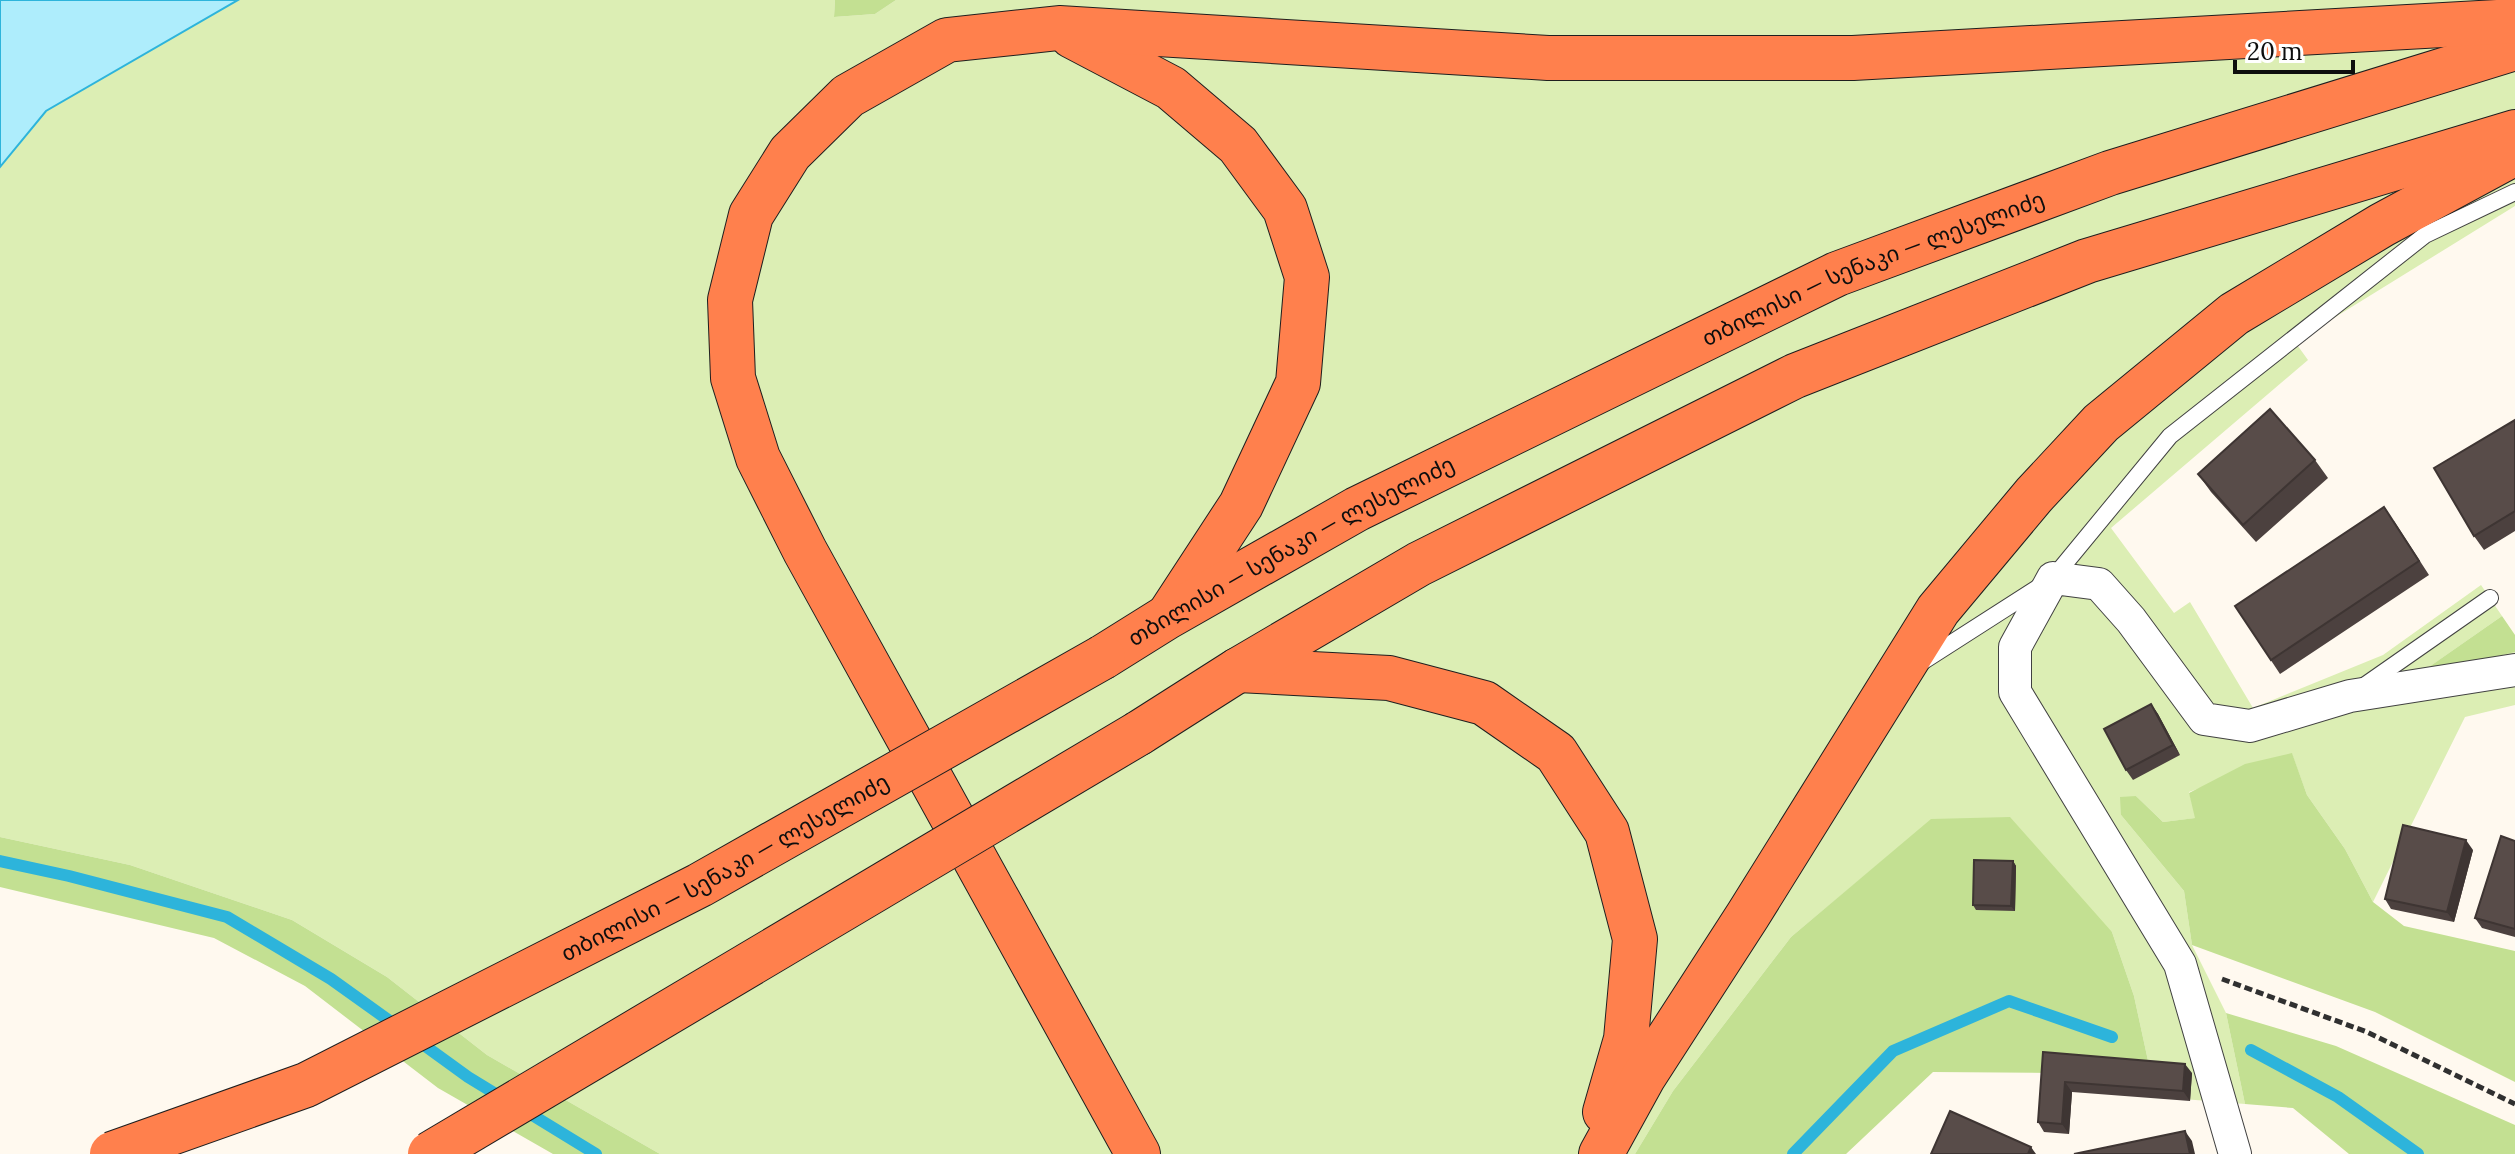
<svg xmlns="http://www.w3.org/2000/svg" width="2515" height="1154" font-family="Lora,'Noto Sans Georgian',serif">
<rect width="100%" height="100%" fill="#fff9ef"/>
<!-- green -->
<path fill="#dceeb4" d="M 238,0 L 835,0 L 834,17 L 875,14 L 896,0 L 2515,0 L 2515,206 L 2295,342 L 2308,360 L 2111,528 L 2174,613 L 2190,602 L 2253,708 L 2383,655 L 2481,585 L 2502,616 L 2419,674 L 2515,652 L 2515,705 L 2465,717 L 2373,902 L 2345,849 L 2307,795 L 2292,754 L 2189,792 L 2196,818 L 2163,822 L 2136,796 L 2121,815 L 2184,891 L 2192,945 L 2226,1013 L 2245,1104 L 2183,1099 L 2155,1093 L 2134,996 L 2112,932 L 1931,820 L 1791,937 L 1673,1091 L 1635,1154 L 660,1154 L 487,1055 L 387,977 L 292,920 L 130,865 L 0,837 L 0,167 L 46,111 Z"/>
<!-- forest -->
<path fill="#c3e092" d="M 835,0 L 896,0 L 875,14 L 834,17 Z
M 2502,616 L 2515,635 L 2515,652 L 2416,676 Z
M 2292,753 L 2307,795 L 2345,849 L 2373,902 L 2404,926 L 2515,951 L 2515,1082 L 2375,1012 L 2192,945 L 2184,891 L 2121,815 L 2120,797 L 2136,796 L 2163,822 L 2195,818 L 2189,793 L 2245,764 Z
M 2010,817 L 2112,932 L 2134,996 L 2155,1093 L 2052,1073 L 1933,1072 L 1846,1154 L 1635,1154 L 1673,1091 L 1791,937 L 1931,819 Z
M 0,837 L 130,865 L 292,920 L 387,977 L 487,1055 L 660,1154 L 553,1154 L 438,1088 L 305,986 L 214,938 L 0,887 Z
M 2226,1013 L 2336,1046 L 2515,1125 L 2515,1154 L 2349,1154 L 2293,1108 L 2245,1104 Z"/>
<!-- water -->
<path fill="#aeedfc" stroke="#2db4db" stroke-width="2" d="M 0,0 L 238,0 L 46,111 L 0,167 Z"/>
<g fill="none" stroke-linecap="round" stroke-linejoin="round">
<!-- stream -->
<path stroke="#2db4db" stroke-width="12" d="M 0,861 L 69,876 L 227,917 L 331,979 L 398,1027
M 417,1040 L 468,1077 L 504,1099
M 2251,1050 L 2338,1097 L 2418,1154
M 524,1110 L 596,1154
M 1793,1154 L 1893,1051 L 2009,1001 L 2112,1037"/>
<defs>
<path id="lane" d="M 1922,662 L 2053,578 L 2170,436 L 2425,235 L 2515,192
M 2364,686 L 2490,598"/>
<path id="street" d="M 2235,1154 L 2180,964 L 2015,692 L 2015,647 L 2053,578 L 2099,584 L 2131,620 L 2204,719 L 2250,726 L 2350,696 L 2515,670"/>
<g id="highway">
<path d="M 1072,36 L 1171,88 L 1238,145 L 1285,209 L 1307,277 L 1298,383 L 1241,505 L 1171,612"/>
<path id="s1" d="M 1103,657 L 1167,617 L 1357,509 L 1837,274 L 2110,173 L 2515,48"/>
<path d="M 1238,670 L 1389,678 L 1484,703 L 1556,753 L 1607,832 L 1635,939 L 1626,1039 L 1605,1112"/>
<path d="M 1139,733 L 1238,670 L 1419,564 L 1795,376 L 2087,261 L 2515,132"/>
<path d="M 1138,1154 L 805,551 L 758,458 L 733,378 L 730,300 L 751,215 L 790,153 L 848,96 L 947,40 L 1059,28 L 1548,58 L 1853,58 L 2515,21"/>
<path d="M 1601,1154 L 1644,1076 L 1748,915 L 1938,610 L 2034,495 L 2101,423 L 2234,314 L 2382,225 L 2515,153"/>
</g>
</defs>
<!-- lane casing -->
<use href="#lane" stroke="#414141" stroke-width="18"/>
<!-- street casing -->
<use href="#street" stroke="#414141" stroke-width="34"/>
<!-- highway casing -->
<use href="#highway" stroke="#1f1f1f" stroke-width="46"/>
<!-- path -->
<path stroke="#303030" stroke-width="5" stroke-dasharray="8 4" stroke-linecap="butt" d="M 2222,979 L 2367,1032 L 2515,1104"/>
<!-- lane -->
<use href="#lane" stroke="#fff" stroke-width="16"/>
<!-- street -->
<use href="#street" stroke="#fff" stroke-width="32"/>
<!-- highway -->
<use href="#highway" stroke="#ff804d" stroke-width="44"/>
<defs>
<g id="highway-bridge">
<path id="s2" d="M 112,1154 L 306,1085 L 700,885 L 1103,657"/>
<path d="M 430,1154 L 1139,733"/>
</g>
</defs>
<!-- highway-bridge casing -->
<use href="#highway-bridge" stroke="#1f1f1f" stroke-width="46" stroke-linecap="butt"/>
<!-- highway-bridge -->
<use href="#highway-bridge" stroke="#ff804d" stroke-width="44"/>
</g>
<!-- wall -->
<path fill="#4c413f" d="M 2515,420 L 2515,531 L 2484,550 L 2474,536 Z
M 2315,460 L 2328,478 L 2256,542 L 2211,492 L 2198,474 Z
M 2394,521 L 2429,575 L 2280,674 L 2235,606 Z
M 2151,704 L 2158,714 L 2180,755 L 2133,780 L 2126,770 Z
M 2515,841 L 2515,937 L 2482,928 L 2475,918 Z
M 2473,850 L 2454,922 L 2391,909 L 2385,899 Z
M 2013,861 L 2016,866 L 2015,911 L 1976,910 L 1973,905 Z
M 2043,1052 L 2192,1073 L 2190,1101 L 2072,1092 L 2069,1134 L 2044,1132 L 2038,1122 Z"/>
<!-- shaded-wall -->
<path fill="#3e3533" d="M 2151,704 L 2158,714 L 2180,755 L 2173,745 Z
M 2466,840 L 2473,850 L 2454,922 L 2447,912 Z
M 2013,861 L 2016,866 L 2015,911 L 2011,906 Z
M 2185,1064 L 2192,1073 L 2190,1101 L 2183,1091 Z
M 2065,1082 L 2072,1092 L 2069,1134 L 2062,1124 Z
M 2185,1131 L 2192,1141 L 2195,1154 L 2190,1154 Z
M 2031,1147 L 2036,1154 L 2028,1154 Z"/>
<!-- building -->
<path fill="#584c49" stroke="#3e3533" stroke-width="2" d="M 2270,409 L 2315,460 L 2243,525 L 2198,474 Z
M 2515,420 L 2515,511 L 2474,536 L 2434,468 Z
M 2384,507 L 2419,561 L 2271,660 L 2235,606 Z
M 2151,704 L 2173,745 L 2126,770 L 2104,729 Z
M 2403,825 L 2466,840 L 2447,912 L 2385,899 Z
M 2501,836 L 2515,841 L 2515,929 L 2475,918 Z
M 1974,860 L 2013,861 L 2011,906 L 1973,905 Z
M 2043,1052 L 2185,1064 L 2183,1091 L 2065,1082 L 2062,1124 L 2038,1122 Z
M 1950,1111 L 2031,1147 L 2028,1154 L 1931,1154 Z
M 2185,1131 L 2190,1154 L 2074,1154 Z"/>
<g text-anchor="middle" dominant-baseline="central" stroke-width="8" stroke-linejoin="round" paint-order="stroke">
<!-- street labels -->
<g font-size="22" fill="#0e0e0e" stroke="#fff">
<text stroke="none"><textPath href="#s1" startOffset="864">თბილისი — სენაკი — ლესელიძე</textPath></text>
<text stroke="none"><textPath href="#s1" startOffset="216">თბილისი — სენაკი — ლესელიძე</textPath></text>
<text stroke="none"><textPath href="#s2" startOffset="678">თბილისი — სენაკი — ლესელიძე</textPath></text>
</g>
</g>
<!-- scale -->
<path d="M2235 60v12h118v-12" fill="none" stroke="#0e0e0e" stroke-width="4"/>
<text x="2247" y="60" font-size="24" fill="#0e0e0e" stroke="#ffffff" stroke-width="6" paint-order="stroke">20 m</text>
</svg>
